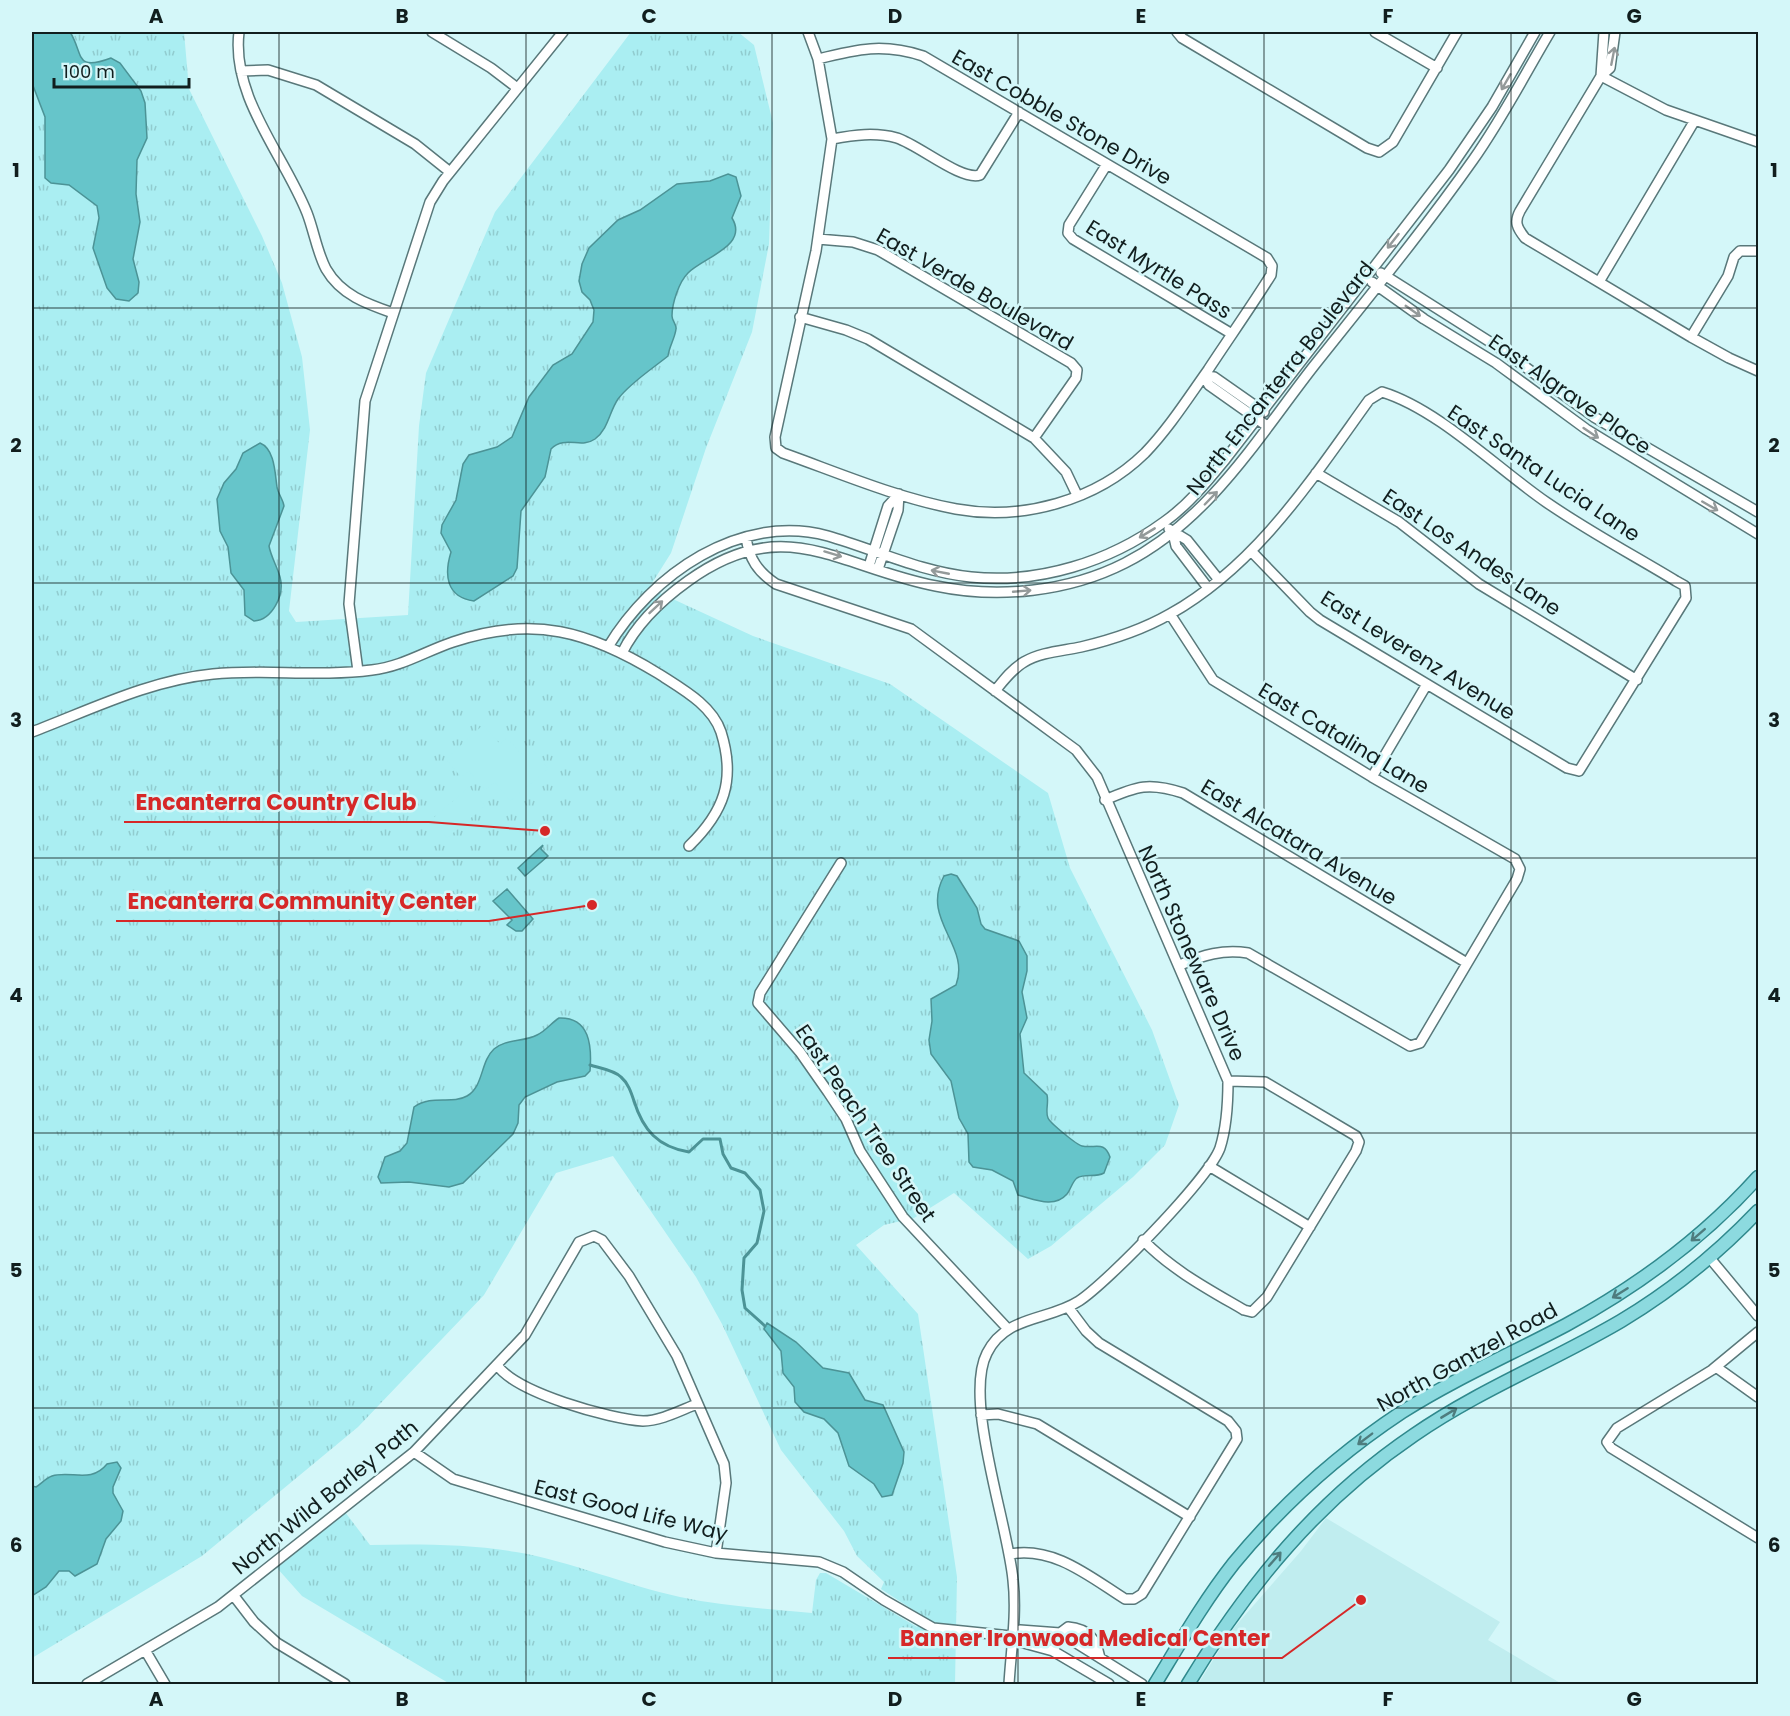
<svg xmlns="http://www.w3.org/2000/svg" width="1790" height="1716" font-family="Poppins,sans-serif">
<defs>
<pattern id="grass-tufts" width="24" height="20" patternUnits="userSpaceOnUse" patternTransform="scale(1.5)"><rect width="24" height="20" fill="#aaeef2"/><path d="M3 7l-1-3M5 7V3M7 7l1-3M15 17l-1-3M17 17v-4M19 17l1-3" fill="none" stroke="#91cccf"/></pattern>
</defs>
<rect width="100%" height="100%" fill="#d4f7f9"/>
<!-- built -->
<path fill="#c0edef" d="M 1326,1518 L 1500,1622 L 1488,1640 L 1562,1684 L 1198,1684 L 1232,1630 L 1301,1551 Z"/>
<!-- grass -->
<path fill="url(#grass-tufts)" d="M 32,32 L 184,32 L 189,89 L 262,236 L 282,283 L 302,357 L 310,430 L 289,611 L 296,622 L 408,615 L 419,426 L 426,373 L 495,212 L 631,32 L 738,32 L 754,45 L 773,123 L 769,244 L 752,332 L 706,448 L 671,553 L 649,588 L 753,636 L 890,684 L 1048,793 L 1070,868 L 1152,1030 L 1179,1105 L 1165,1145 L 1133,1177 L 1051,1246 L 1028,1259 L 954,1193 L 914,1218 L 884,1225 L 856,1245 L 918,1314 L 957,1577 L 955,1684 L 450,1684 L 302,1596 L 277,1568 L 345,1512 L 370,1545 C 417,1544 470,1544 516,1552 C 570,1561 625,1585 680,1597 C 723,1606 768,1609 812,1613 L 816,1580 L 820,1573 L 826,1573 L 917,1627 L 921,1615 L 881,1589 L 884,1582 L 857,1556 L 844,1531 L 781,1450 L 722,1324 L 696,1277 L 613,1156 L 556,1173 L 484,1295 L 358,1427 L 202,1556 L 32,1658 Z"/>
<!-- garden -->
<path fill="#aaeef2" d="M 483,725 L 500,744 L 507,738 L 524,757 L 533,750 L 548,769 L 510,801 L 495,782 L 485,790 L 469,771 L 461,777 L 446,759 Z
M 469,787 L 485,806 L 447,838 L 432,819 Z"/>
<!-- water -->
<path fill="#66c5ca" stroke="#4c9396" stroke-width="1.5" d="M 32,32 L 70,32 C 84,54 74,72 111,58 L 120,63 L 141,91 L 145,103 L 147,138 L 137,160 L 136,194 L 140,222 L 133,259 L 139,282 L 138,293 L 129,301 L 116,299 L 107,288 L 93,248 L 99,218 L 97,206 L 69,185 L 51,183 L 45,178 L 45,117 L 32,83 Z
M 728,174 L 736,177 L 741,196 L 732,218 C 749,246 704,257 688,273 C 679,282 672,303 672,316 C 672,321 677,325 676,329 C 675,338 669,347 668,356 C 652,369 630,383 618,399 C 609,412 609,428 595,439 C 581,449 565,435 551,449 L 545,477 L 521,511 L 517,568 L 513,576 L 474,601 C 446,597 444,575 451,552 L 441,533 L 442,525 L 456,500 L 463,464 L 469,455 L 497,447 L 512,437 L 529,397 L 553,365 L 572,354 L 593,322 L 594,310 L 590,300 L 582,292 L 579,281 L 582,264 L 589,248 L 618,220 L 640,210 L 677,184 L 710,181 Z
M 260,443 C 275,449 275,474 277,487 C 278,494 283,499 284,506 L 269,546 C 271,557 277,566 280,577 C 285,595 272,620 254,621 L 245,615 L 244,590 L 231,573 L 228,547 L 220,531 L 217,499 L 224,483 L 236,469 L 243,453 Z
M 543,845 L 541,849 L 548,856 L 525,876 L 518,868 Z
M 951,874 L 957,876 L 977,908 L 981,924 L 985,929 L 1019,941 L 1027,956 L 1027,971 L 1022,992 L 1027,1018 L 1020,1034 L 1024,1073 L 1047,1095 C 1049,1102 1045,1112 1048,1118 C 1050,1123 1077,1145 1082,1146 C 1095,1149 1104,1140 1110,1157 L 1104,1173 C 1095,1178 1085,1173 1077,1178 C 1072,1182 1071,1189 1067,1194 C 1054,1209 1034,1199 1018,1195 L 1013,1181 L 992,1170 L 973,1167 L 969,1162 L 968,1134 L 959,1118 L 951,1081 L 931,1054 L 929,1040 L 932,1021 L 931,999 L 956,985 C 971,945 920,920 944,876 Z
M 507,889 L 533,919 L 522,931 L 516,931 L 507,925 L 512,920 L 493,901 Z
M 559,1018 C 590,1017 592,1046 590,1071 L 585,1076 L 557,1082 L 525,1097 L 519,1105 L 518,1123 L 513,1134 L 463,1183 L 449,1187 L 409,1182 L 381,1183 L 378,1177 L 385,1157 L 400,1151 L 407,1143 L 414,1107 C 433,1094 451,1105 467,1096 C 484,1086 480,1062 494,1049 C 505,1039 524,1042 537,1035 C 546,1031 551,1023 559,1018 Z
M 767,1323 L 796,1342 L 823,1368 L 849,1373 L 865,1400 L 883,1405 L 904,1452 L 903,1463 L 892,1495 L 882,1497 L 874,1484 L 849,1466 L 838,1433 L 824,1419 L 804,1412 L 795,1402 L 794,1387 L 783,1373 L 781,1351 L 764,1329 Z
M 117,1462 L 121,1468 L 113,1487 L 113,1493 L 123,1511 L 121,1521 L 106,1539 L 97,1564 L 75,1576 L 69,1571 L 59,1571 L 46,1587 L 32,1596 L 32,1486 L 36,1487 C 41,1484 46,1478 52,1476 C 71,1470 91,1484 107,1464 Z"/>
<g fill="none" stroke-linecap="round" stroke-linejoin="round">
<!-- stream -->
<path stroke="#4c9396" stroke-width="3" d="M 590,1065 C 599,1068 614,1070 621,1077 C 628,1083 631,1092 634,1101 C 643,1130 658,1147 689,1152 L 703,1139 L 720,1139 L 723,1154 L 731,1168 L 745,1173 L 760,1190 L 764,1211 L 757,1243 L 744,1258 L 742,1290 L 745,1308 L 765,1326"/>
<defs>
<path id="minor" d="M 239,32 C 231,97 284,155 307,213 C 314,231 317,252 326,269 C 341,295 367,304 393,313
M 432,32 L 491,68 L 516,87
M 808,32 L 818,59 L 832,139 L 816,251 L 775,437 L 776,448 L 783,453 C 839,473 897,498 956,509 C 1022,521 1096,501 1145,453 C 1169,428 1188,398 1208,370 C 1229,338 1251,307 1271,275 L 1272,266 L 1267,258 L 923,56 C 883,43 858,49 818,59
M 1177,32 L 1182,38 L 1367,148 L 1379,152 L 1393,142 L 1457,32
M 1375,32 L 1437,68
M 1615,32 L 1610,68 L 1601,76 L 1520,211 C 1514,222 1517,228 1525,238 L 1691,337 L 1729,358 L 1758,371
M 241,71 L 268,70 L 316,85 L 415,144 L 450,172
M 1601,76 L 1666,110 L 1758,142
M 1601,76 L 1604,32
M 832,139 C 854,135 875,132 897,138 C 919,145 961,181 980,175 L 1019,112
M 1107,164 L 1069,225 L 1068,233 L 1073,239 L 1232,334
M 818,239 L 853,242 L 878,250 L 1071,363 L 1077,370 L 1076,378 L 1034,438
M 1381,273 L 1498,347 L 1594,417 L 1758,512
M 1372,282 L 1424,319 L 1496,363 L 1586,429 L 1758,534
M 1599,282 L 1695,120
M 800,317 L 846,330 L 868,339 L 1034,438 L 1066,472 L 1077,495
M 1691,337 L 1728,276 L 1734,257 L 1740,251 L 1758,251
M 1204,376 L 1214,377 L 1264,412
M 1204,376 L 1209,385 L 1267,426
M 1316,473 L 1399,522 L 1479,584 L 1637,680
M 1169,529 L 1187,540 L 1219,580
M 1173,533 L 1176,546 L 1208,588
M 746,537 C 749,559 758,572 776,584 L 911,629 L 1076,750 L 1097,777 L 1228,1081 C 1228,1103 1227,1126 1220,1148 C 1209,1178 1108,1282 1079,1301 C 1048,1321 1006,1315 987,1353 C 963,1399 1008,1524 1013,1580 C 1017,1614 1011,1650 1009,1684
M 869,566 L 888,506 L 899,494
M 878,569 L 898,510 L 899,494
M 1170,614 L 1213,680 L 1372,777 L 1515,859 L 1520,869 L 1517,879 L 1420,1043 L 1410,1046 L 1248,953 C 1223,949 1203,955 1180,965
M 608,647 C 651,575 740,512 828,536 C 876,550 921,572 971,577 C 1039,584 1109,562 1164,522 C 1187,506 1206,483 1224,461 L 1449,170 L 1492,107 L 1535,32
M 622,653 C 637,623 660,601 688,581 C 785,511 838,567 936,586 C 998,599 1068,592 1125,563 C 1208,521 1257,439 1313,367 C 1367,299 1423,231 1473,160 C 1502,119 1525,74 1550,32
M 358,671 L 349,604 L 365,401 L 430,202 L 443,181 L 563,32
M 995,691 C 1003,681 1012,669 1024,662 C 1041,652 1062,651 1081,647 C 1111,640 1142,630 1170,614 C 1257,565 1312,479 1369,400 L 1382,392 C 1438,409 1498,469 1546,502 C 1588,531 1633,555 1676,581 L 1685,586 L 1686,598 L 1579,771 L 1567,768 L 1320,620 L 1310,612 L 1252,552
M 32,732 C 90,710 150,680 213,674 C 265,669 319,677 372,670 C 401,667 426,651 453,642 C 533,615 589,631 659,674 C 682,689 712,705 721,732 C 736,780 724,812 689,846
M 1372,777 L 1427,684
M 1105,800 C 1137,786 1149,782 1183,793 L 1467,963
M 841,863 L 760,993 L 758,1003 L 800,1052 L 828,1092 L 846,1119 L 860,1151 L 903,1217 L 1008,1329
M 1209,1166 L 1310,1227
M 1143,1240 C 1172,1270 1208,1289 1244,1310 L 1252,1312 L 1267,1297 L 1356,1151 L 1359,1142 L 1356,1136 L 1265,1082 L 1228,1081
M 1709,1257 L 1758,1316
M 1758,1332 L 1712,1370 L 1617,1428 L 1607,1442 L 1611,1448 L 1758,1538
M 497,1365 C 516,1393 610,1419 643,1421 C 661,1421 681,1410 697,1404
M 1716,1367 L 1758,1397
M 981,1415 L 998,1414 L 1037,1424 L 1190,1517
M 414,1452 L 453,1479 L 665,1542 L 716,1553 L 819,1562 L 843,1572 L 884,1600 L 933,1628 L 1011,1636 L 1020,1642 L 1053,1651 L 1109,1684
M 1010,1554 C 1054,1546 1090,1577 1125,1599 L 1134,1599 L 1142,1594 L 1237,1439 L 1236,1431 L 1228,1421 L 1099,1343 L 1086,1331 L 1068,1307
M 234,1596 L 254,1622 L 277,1643 L 345,1684
M 1011,1636 L 1020,1630 L 1060,1633 L 1142,1684
M 145,1650 L 165,1684
M 1053,1651 L 1060,1633 L 1068,1627 C 1089,1629 1096,1639 1100,1658
M 87,1684 L 218,1607 L 414,1452 L 525,1335 L 579,1242 L 594,1236 L 602,1240 L 629,1276 L 677,1356 L 724,1464 L 726,1483 L 716,1553"/>
<path id="major" d="M 1155,1684 C 1180,1643 1204,1601 1234,1563 C 1281,1506 1340,1453 1402,1412 C 1454,1379 1511,1354 1566,1325 C 1638,1286 1704,1237 1758,1177
M 1188,1684 C 1248,1585 1318,1500 1414,1435 C 1479,1390 1553,1361 1621,1321 C 1671,1291 1718,1253 1758,1211"/>
</defs>
<!-- minor casing -->
<use href="#minor" stroke="#59787a" stroke-width="12"/>
<!-- major casing -->
<use href="#major" stroke="#30898d" stroke-width="15"/>
<!-- minor -->
<use href="#minor" stroke="#fff" stroke-width="9"/>
<!-- major -->
<use href="#major" stroke="#8cdadf" stroke-width="12"/>
</g>
<!-- one-way arrows -->
<defs><path id="oneway-shaft" d="M-6 0H5M1.5-3L5.5 0L1.5 3" fill="none" stroke-width="1.6" stroke-linecap="round" stroke-linejoin="round" transform="scale(1.5)"/></defs>
<g stroke="#949a9a">
<use href="#oneway-shaft" transform="translate(1613 56) rotate(-79)"/>
<use href="#oneway-shaft" transform="translate(1506 82) rotate(120)"/>
<use href="#oneway-shaft" transform="translate(1393 241) rotate(128)"/>
<use href="#oneway-shaft" transform="translate(1413 311) rotate(35)"/>
<use href="#oneway-shaft" transform="translate(1591 433) rotate(34)"/>
<use href="#oneway-shaft" transform="translate(1211 498) rotate(-46)"/>
<use href="#oneway-shaft" transform="translate(1710 506) rotate(30)"/>
<use href="#oneway-shaft" transform="translate(1147 533) rotate(149)"/>
<use href="#oneway-shaft" transform="translate(833 554) rotate(17)"/>
<use href="#oneway-shaft" transform="translate(940 572) rotate(-169)"/>
<use href="#oneway-shaft" transform="translate(1022 591) rotate(-5)"/>
<use href="#oneway-shaft" transform="translate(656 607) rotate(-43)"/>
</g>
<g stroke="#4e7c7e">
<use href="#oneway-shaft" transform="translate(1698 1235) rotate(139)"/>
<use href="#oneway-shaft" transform="translate(1620 1293) rotate(148)"/>
<use href="#oneway-shaft" transform="translate(1449 1413) rotate(-31)"/>
<use href="#oneway-shaft" transform="translate(1365 1439) rotate(143)"/>
<use href="#oneway-shaft" transform="translate(1275 1559) rotate(-49)"/>
</g>
<!-- grid -->
<path fill="none" stroke="#111e1e" stroke-width="1.5" stroke-opacity="0.55" d="M 279,32 L 279,1684M 526,32 L 526,1684M 772,32 L 772,1684M 1018,32 L 1018,1684M 1264,32 L 1264,1684M 1511,32 L 1511,1684M 32,308 L 1758,308M 32,583 L 1758,583M 32,858 L 1758,858M 32,1133 L 1758,1133M 32,1408 L 1758,1408"/>
<g text-anchor="middle" dominant-baseline="central" stroke-width="5" stroke-linejoin="round" paint-order="stroke">
<!-- street labels -->
<g font-size="21" fill="#111e1e" stroke="#d4f7f9">
<text transform="translate(1062 117) rotate(30)">East Cobble Stone Drive</text>
<text transform="translate(1159 269) rotate(32)">East Myrtle Pass</text>
<text transform="translate(975 289) rotate(30)">East Verde Boulevard</text>
<text transform="translate(1280 378) rotate(-52)">North Encanterra Boulevard</text>
<text transform="translate(1570 394) rotate(35)">East Algrave Place</text>
<text transform="translate(1544 473) rotate(34)">East Santa Lucia Lane</text>
<text transform="translate(1472 552) rotate(34)">East Los Andes Lane</text>
<text transform="translate(1418 655) rotate(32)">East Leverenz Avenue</text>
<text transform="translate(1344 738) rotate(31)">East Catalina Lane</text>
<text transform="translate(1299 842) rotate(31)">East Alcatara Avenue</text>
<text transform="translate(1192 953) rotate(66)">North Stoneware Drive</text>
<text transform="translate(866 1123) rotate(56)">East Peach Tree Street</text>
<text transform="translate(1467 1357) rotate(-29)">North Gantzel Road</text>
<text transform="translate(325 1497) rotate(-39)">North Wild Barley Path</text>
<text transform="translate(631 1510) rotate(14)">East Good Life Way</text>
</g>
</g>
<!-- callouts -->
<path fill="none" stroke="#d62828" stroke-width="2" d="M545 831L429 822H124M592 905L489 921H116M1361 1600L1282 1658H888"/>
<g fill="#d62828" stroke="#d4f7f9" stroke-width="2">
<circle cx="545" cy="831" r="6"/>
<circle cx="592" cy="905" r="6"/>
<circle cx="1361" cy="1600" r="6"/>
</g>
<g font-size="22" text-anchor="middle" font-weight="bold" fill="#d62828" stroke="#d4f7f9" stroke-width="5" stroke-linejoin="round" paint-order="stroke">
<text x="276" y="810">Encanterra Country Club</text>
<text x="302" y="909">Encanterra Community Center</text>
<text x="1085" y="1646">Banner Ironwood Medical Center</text>
</g>
<!-- border -->
<rect width="1790" height="1716" fill="none" stroke="#d4f7f9" stroke-width="66"/>
<!-- scale -->
<path d="M54 78v9h135v-9" fill="none" stroke="#111e1e" stroke-width="3"/>
<text x="63" y="78" font-size="18" fill="#111e1e" stroke="#d4f7f9" stroke-width="4.5" paint-order="stroke">100 m</text>
<rect x="33" y="33" width="1724" height="1650" fill="none" stroke="#111e1e" stroke-width="2"/>
<g font-size="20" text-anchor="middle" font-weight="bold" fill="#111e1e">
<text x="156" y="23">A</text>
<text x="402" y="23">B</text>
<text x="649" y="23">C</text>
<text x="895" y="23">D</text>
<text x="1141" y="23">E</text>
<text x="1388" y="23">F</text>
<text x="1634" y="23">G</text>
<text x="16" y="177">1</text>
<text x="1774" y="177">1</text>
<text x="16" y="452">2</text>
<text x="1774" y="452">2</text>
<text x="16" y="727">3</text>
<text x="1774" y="727">3</text>
<text x="16" y="1002">4</text>
<text x="1774" y="1002">4</text>
<text x="16" y="1277">5</text>
<text x="1774" y="1277">5</text>
<text x="16" y="1552">6</text>
<text x="1774" y="1552">6</text>
<text x="156" y="1706">A</text>
<text x="402" y="1706">B</text>
<text x="649" y="1706">C</text>
<text x="895" y="1706">D</text>
<text x="1141" y="1706">E</text>
<text x="1388" y="1706">F</text>
<text x="1634" y="1706">G</text>
</g>
</svg>
